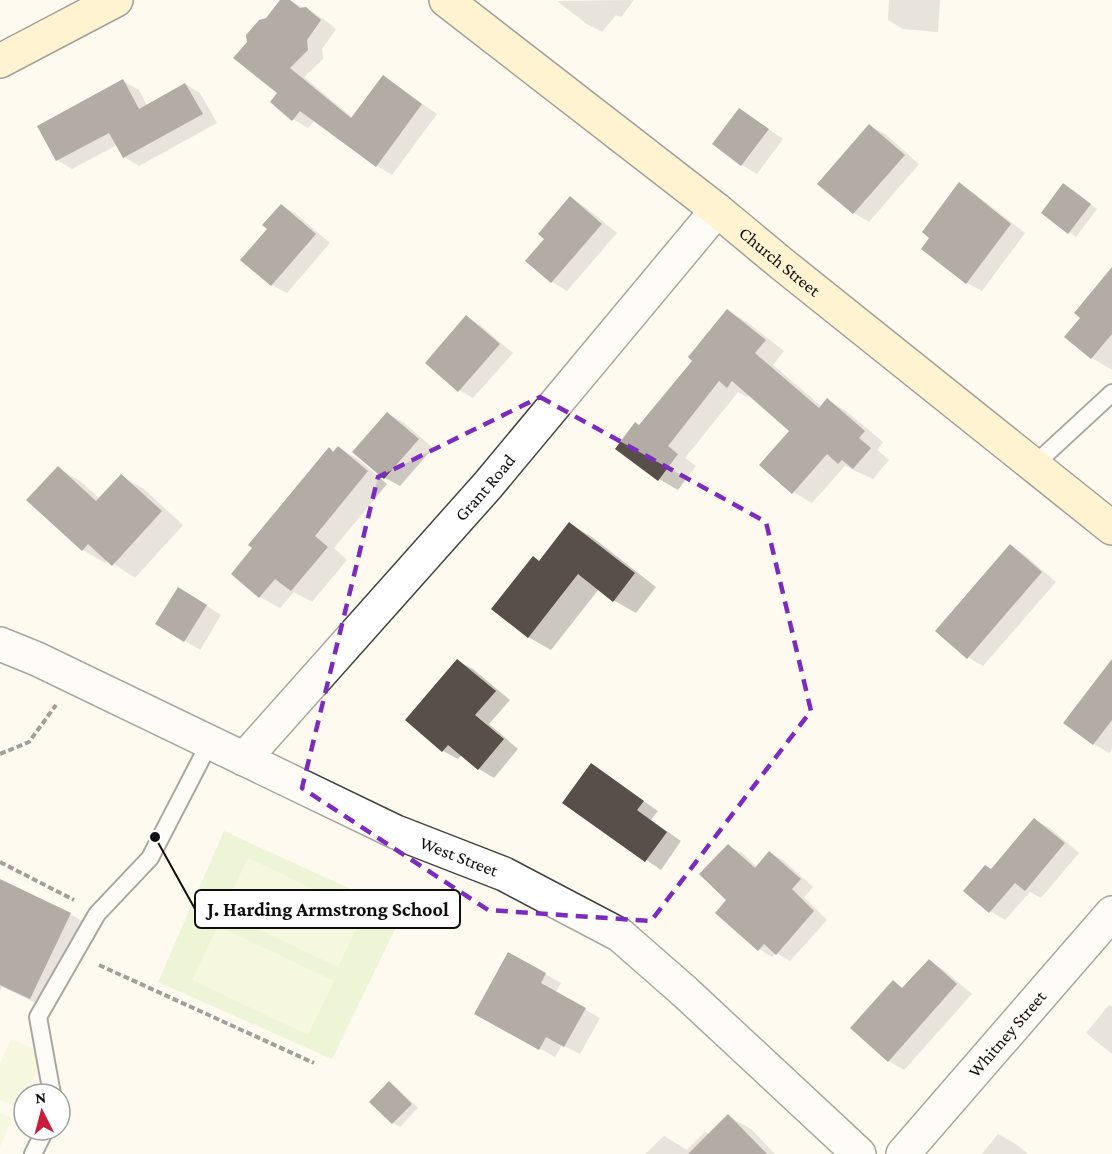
<svg xmlns="http://www.w3.org/2000/svg" width="1112" height="1154" font-family="'Crimson Pro',serif">
<rect width="100%" height="100%" fill="#fffaf0"/>
<!-- green -->
<path fill="#daedb7" d="M 224,831 L 403,913 L 332,1059 L 158,982 Z"/>
<!-- pitch -->
<path fill="#eaf3c9" d="M 248,858 L 364,913 L 338,967 L 222,912 Z
M 218,926 L 334,981 L 308,1035 L 192,980 Z
M 11,1039 L 44,1053 L 27,1094 L 24,1094 L 21,1109 L 0,1100 L 0,1064 Z
M 0,1113 L 12,1118 L 0,1147 Z"/>
<!-- shadow -->
<path fill="#0003" d="M 282,0 L 289,0 L 306,9 L 322,18 L 336,29 L 322,49 L 323,59 L 304,77 L 353,118 L 383,77 L 437,114 L 392,175 L 377,166 L 315,120 L 308,128 L 293,119 L 279,93 L 267,19 Z
M 634,0 L 621,17 L 616,15 L 602,32 L 587,24 L 557,1 Z
M 889,0 L 940,0 L 938,32 L 903,29 L 888,20 Z
M 123,81 L 139,90 L 147,106 L 185,84 L 200,93 L 217,123 L 139,166 L 124,157 L 117,145 L 72,169 L 57,160 Z
M 740,110 L 783,139 L 757,174 L 742,165 Z
M 869,126 L 885,134 L 919,164 L 869,222 L 854,213 L 820,184 Z
M 959,184 L 974,193 L 1025,233 L 982,291 L 967,283 Z
M 1071,189 L 1097,209 L 1076,237 L 1043,212 Z
M 570,198 L 585,207 L 617,233 L 567,291 L 552,282 L 527,261 L 546,238 Z
M 281,205 L 296,214 L 330,243 L 287,293 L 272,285 L 269,229 Z
M 1112,270 L 1112,370 L 1092,358 L 1066,337 L 1082,318 Z
M 728,311 L 747,322 L 784,351 L 773,365 L 822,407 L 827,400 L 846,411 L 883,442 L 877,450 L 889,460 L 873,479 L 845,466 L 812,503 L 793,492 L 791,431 L 749,394 L 747,397 L 738,392 L 685,458 L 696,466 L 678,490 L 659,479 L 617,449 L 640,426 L 694,361 Z
M 467,317 L 480,325 L 513,353 L 473,398 L 459,390 Z
M 388,414 L 403,422 L 433,448 L 400,486 L 385,478 Z
M 339,448 L 358,459 L 387,484 L 334,548 L 347,560 L 312,602 L 294,592 L 280,608 L 260,597 L 233,574 L 329,449 L 335,452 Z
M 58,468 L 80,481 L 100,499 L 121,476 L 144,489 L 183,525 L 135,578 L 108,560 L 105,563 L 83,550 Z
M 570,524 L 592,537 L 656,587 L 636,613 L 613,600 L 599,589 L 551,650 L 528,637 L 540,562 Z
M 1010,546 L 1025,555 L 1056,582 L 983,666 L 968,657 Z
M 194,598 L 221,615 L 200,650 L 157,624 Z
M 458,661 L 473,669 L 510,700 L 489,724 L 518,749 L 494,778 L 479,769 L 462,755 L 458,759 L 443,751 Z
M 1112,663 L 1112,749 L 1109,753 L 1094,744 L 1065,722 Z
M 591,765 L 658,811 L 651,820 L 681,841 L 661,870 L 564,803 Z
M 1034,820 L 1050,828 L 1079,853 L 1041,898 L 1030,892 L 1005,920 L 990,911 L 992,870 Z
M 729,846 L 742,853 L 757,867 L 770,853 L 783,860 L 813,887 L 804,897 L 827,920 L 790,961 L 776,953 L 772,957 L 759,949 L 728,900 Z
M 0,881 L 70,914 L 93,927 L 53,1011 L 2,987 L 0,991 Z
M 509,954 L 561,983 L 555,993 L 600,1018 L 580,1054 L 562,1045 L 555,1057 L 476,1013 Z
M 929,961 L 944,970 L 972,994 L 904,1070 L 889,1061 L 893,982 L 904,989 Z
M 1109,1005 L 1112,1007 L 1112,1054 L 1086,1033 Z
M 389,1083 L 396,1087 L 418,1108 L 400,1127 L 393,1123 Z
M 728,1116 L 751,1129 L 775,1154 L 645,1154 L 664,1136 L 687,1150 L 705,1132 L 710,1135 Z
M 998,1134 L 1016,1144 L 1028,1154 L 982,1154 Z"/>
<!-- building -->
<path fill="#584e4a" d="M 280,0 L 290,0 L 300,8 L 306,7 L 321,20 L 307,40 L 308,50 L 290,68 L 351,118 L 383,75 L 422,104 L 376,167 L 300,111 L 292,121 L 270,102 L 277,93 L 233,58 L 247,42 L 246,35 L 259,20 L 266,18 Z
M 123,79 L 139,109 L 185,83 L 203,114 L 123,158 L 109,133 L 56,161 L 37,126 Z
M 739,108 L 769,129 L 741,166 L 712,144 Z
M 869,124 L 905,155 L 853,214 L 817,184 Z
M 959,182 L 1011,224 L 966,284 L 921,249 L 929,238 L 922,232 Z
M 1063,183 L 1091,204 L 1068,234 L 1041,213 Z
M 570,196 L 602,224 L 551,283 L 525,261 L 544,239 L 538,234 Z
M 281,204 L 316,234 L 271,286 L 240,260 L 267,229 L 262,225 Z
M 1112,267 L 1112,334 L 1091,359 L 1064,337 L 1080,318 L 1074,313 Z
M 727,309 L 766,340 L 755,353 L 819,408 L 827,398 L 865,431 L 859,438 L 871,448 L 853,469 L 842,460 L 838,464 L 827,454 L 792,494 L 759,465 L 789,431 L 732,381 L 727,388 L 719,381 L 668,446 L 678,454 L 658,481 L 615,449 L 635,422 L 639,425 L 692,361 L 688,357 Z
M 466,315 L 500,344 L 458,392 L 425,363 Z
M 387,412 L 419,439 L 384,479 L 352,452 Z
M 338,446 L 368,471 L 315,536 L 328,547 L 291,591 L 275,579 L 259,598 L 231,574 L 252,548 L 248,545 L 329,447 L 333,452 Z
M 58,466 L 96,501 L 121,474 L 162,511 L 112,566 L 88,544 L 82,551 L 26,500 Z
M 569,522 L 635,573 L 613,602 L 578,574 L 528,638 L 491,609 L 533,556 L 539,561 Z
M 1010,544 L 1042,572 L 967,659 L 935,631 Z
M 178,587 L 207,605 L 184,642 L 155,624 Z
M 457,659 L 496,691 L 475,715 L 504,739 L 478,770 L 448,745 L 442,752 L 405,720 Z
M 1112,659 L 1112,720 L 1093,745 L 1063,723 Z
M 591,763 L 644,801 L 637,810 L 667,832 L 645,862 L 562,803 Z
M 1034,818 L 1065,843 L 1025,891 L 1015,883 L 989,913 L 963,891 L 985,865 L 991,869 Z
M 728,844 L 755,868 L 769,851 L 801,879 L 792,889 L 814,911 L 776,955 L 764,944 L 758,951 L 715,913 L 726,900 L 699,874 Z
M 0,879 L 71,913 L 30,999 L 0,985 Z
M 508,952 L 546,973 L 541,983 L 586,1008 L 564,1047 L 546,1037 L 539,1050 L 474,1014 Z
M 929,959 L 957,984 L 888,1062 L 850,1028 L 893,980 L 902,988 Z
M 389,1081 L 412,1104 L 392,1124 L 369,1102 Z
M 728,1114 L 767,1154 L 688,1154 Z"/>
<g fill="none" stroke-linecap="round" stroke-linejoin="round">
<defs>
<path id="lane" d="M 1034,465 L 1112,393
M 52,1094 L 38,1017 L 97,914 L 150,858 L 210,742
M 33,1154 L 45,1130"/>
<g id="street">
<path id="s1" d="M 0,644 L 37,659 L 396,832 L 504,874 L 620,935 L 684,991 L 859,1154"/>
<path id="s2" d="M 244,759 L 488,485 L 717,210"/>
<path id="s3" d="M 903,1154 L 1112,913"/>
</g>
<g id="secondary">
<path id="s4" d="M 446,0 L 717,210 L 782,264 L 1112,528"/>
<path d="M 0,61 L 116,0"/>
</g>
</defs>
<!-- lane casing -->
<use href="#lane" stroke="#424242" stroke-width="20"/>
<!-- street casing -->
<use href="#street" stroke="#424242" stroke-width="36"/>
<!-- secondary casing -->
<use href="#secondary" stroke="#313131" stroke-width="36"/>
<!-- path -->
<path stroke="#313131" stroke-width="4" stroke-dasharray="6 3" stroke-linecap="butt" d="M 0,754 L 29,742 L 56,705
M 0,862 L 74,900
M 99,965 L 314,1063"/>
<!-- lane -->
<use href="#lane" stroke="#fff" stroke-width="16"/>
<!-- street -->
<use href="#street" stroke="#fff" stroke-width="33"/>
<!-- secondary -->
<use href="#secondary" stroke="#ffebab" stroke-width="33"/>
</g>
<!-- marked area -->
<path d="M0 0H1112V1154H0ZM 540,397 L 766,522 L 811,711 L 651,921 L 488,910 L 302,788 L 378,477 Z" fill="#fffaf0" fill-opacity=".55" fill-rule="evenodd"/>
<path fill="none" stroke="#7b2cbf" stroke-width="4.5" stroke-dasharray="12 8" stroke-linejoin="round" d="M 540,397 L 766,522 L 811,711 L 651,921 L 488,910 L 302,788 L 378,477 Z"/>
<g text-anchor="middle" dominant-baseline="central" stroke-width="6" stroke-linejoin="round" paint-order="stroke">
<!-- street labels -->
<g font-size="18" fill="#0f0f0f" stroke="#fff">
<text stroke="none"><textPath href="#s4" startOffset="424">Church Street</textPath></text>
<text stroke="none"><textPath href="#s2" startOffset="363">Grant Road</textPath></text>
<text stroke="none"><textPath href="#s1" startOffset="506">West Street</textPath></text>
<text stroke="none"><textPath href="#s3" startOffset="159">Whitney Street</textPath></text>
</g>
</g>
<!-- callouts -->
<path fill="none" stroke="#0f0f0f" stroke-width="2" d="M155 837L195 909"/>
<circle fill="#0f0f0f" stroke="#fff" stroke-width="2" cx="155" cy="837" r="6"/>
<rect fill="#fff" stroke="#0f0f0f" stroke-width="2" x="195" y="890" width="265" height="38" rx="6"/>
<g font-size="20" text-anchor="middle" font-weight="bold" fill="#0f0f0f">
<text x="328" y="916">J. Harding Armstrong School</text>
</g>
<!-- north arrow -->
<g transform="translate(42 1112) rotate(354)"><circle r="28" fill="#ffffff" stroke="#9f9f9f" stroke-width="1.5"/>
<path d="M0-4.5L10 22L0 15L-10 22Z" fill="#c81d3b"/>
<text y="-9" font-size="16" font-weight="bold" text-anchor="middle" fill="#0f0f0f">N</text>
</g>
</svg>
